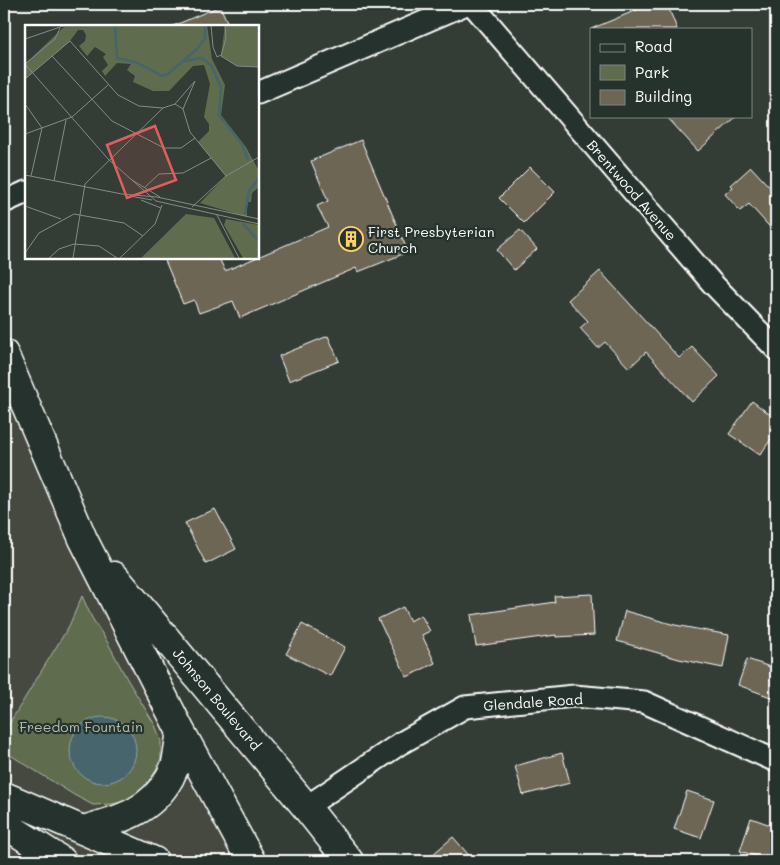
<svg xmlns="http://www.w3.org/2000/svg" width="780" height="865" font-family="Mali,sans-serif">
<rect width="100%" height="100%" fill="#343d35"/>
<filter id="ink" filterUnits="userSpaceOnUse"><feTurbulence type="fractalNoise" baseFrequency=".02" numOctaves="2"/><feDisplacementMap in="SourceGraphic" scale="10" xChannelSelector="R" yChannelSelector="G"/><feConvolveMatrix kernelMatrix="1 2 1 2 8 2 1 2 1" color-interpolation-filters="sRGB"/></filter>
<g filter="url(#ink)">
<!-- built -->
<path fill="#45493f" d="M 4,354 L 251,861 L 4,861 Z"/>
<!-- green -->
<path fill="#5f6c4e" stroke="#afb6a6" d="M 82,596 L 92,618 L 108,643 L 127,679 L 155,725 L 161,741 L 161,758 L 151,782 L 143,790 L 122,802 L 112,804 L 93,805 L 74,795 L 4,751 L 4,732 L 69,626 Z"/>
<!-- water -->
<path fill="#46656c" stroke="#90a3a7" d="M70 750a33 33 0 1 1 66 0a33 33 0 1 1-66 0Z"/>
<!-- building -->
<path fill="#6d6655" stroke="#fff" d="M 651,4 L 667,4 L 677,29 L 591,29 Z
M 220,6 L 229,26 L 173,26 Z
M 666,116 L 737,116 L 698,151 Z
M 361,140 L 408,252 L 358,272 L 356,268 L 240,318 L 233,301 L 199,313 L 194,300 L 183,304 L 164,258 L 219,258 L 225,271 L 328,227 L 317,206 L 328,201 L 311,161 Z
M 530,167 L 555,192 L 524,223 L 499,198 Z
M 751,167 L 776,194 L 776,234 L 749,204 L 740,211 L 725,194 L 733,187 L 731,185 Z
M 520,230 L 537,249 L 514,270 L 497,250 Z
M 600,271 L 679,358 L 692,347 L 719,376 L 692,402 L 646,352 L 629,368 L 605,342 L 598,348 L 580,328 L 588,321 L 568,300 Z
M 328,336 L 339,361 L 289,381 L 279,356 Z
M 752,401 L 776,419 L 776,432 L 760,455 L 729,434 Z
M 215,509 L 236,549 L 206,564 L 185,523 Z
M 592,594 L 594,635 L 556,637 L 556,635 L 476,646 L 471,615 L 555,602 L 554,596 Z
M 403,607 L 410,621 L 421,615 L 430,631 L 422,635 L 435,663 L 407,677 L 378,619 Z
M 625,611 L 675,625 L 729,635 L 723,668 L 679,659 L 617,641 Z
M 302,624 L 345,647 L 330,676 L 286,654 Z
M 747,659 L 776,669 L 776,699 L 738,685 Z
M 562,753 L 570,783 L 523,795 L 515,766 Z
M 687,791 L 714,800 L 701,838 L 674,829 Z
M 751,818 L 776,827 L 776,861 L 771,861 L 740,851 Z
M 453,837 L 474,861 L 425,861 Z"/>
<g fill="none" stroke-linecap="round" stroke-linejoin="round">
<defs>
<path id="minor" d="M 472,4 L 712,283 L 776,349
M 258,93 L 466,4
M 4,202 L 26,192
M 306,807 L 401,743 L 465,707 L 574,696 L 644,702 L 776,761"/>
<path id="secondary" d="M 4,796 L 154,861
M 4,824 L 62,861"/>
<path id="primary" d="M 4,354 L 83,539 L 181,732 L 251,861
M 114,576 L 306,807 L 349,861
M 83,830 C 119,820 151,812 170,777 C 172,772 175,768 176,763 C 178,753 179,742 181,732"/>
</defs>
<!-- minor casing -->
<use href="#minor" stroke="#fff" stroke-width="25"/>
<!-- secondary casing -->
<use href="#secondary" stroke="#fff" stroke-width="31"/>
<!-- primary casing -->
<use href="#primary" stroke="#fff" stroke-width="31"/>
<!-- minor -->
<use href="#minor" stroke="#26332d" stroke-width="21"/>
<!-- secondary -->
<use href="#secondary" stroke="#26332d" stroke-width="28"/>
<!-- primary -->
<use href="#primary" stroke="#26332d" stroke-width="28"/>
</g>
</g>
<!-- icons -->
<defs>
<symbol id="building-ring" viewBox="-11 -11 22 22"><circle r="9.5" fill="#26332d" stroke="#ffd166" stroke-width="1.5"/><path d="M-4-6H4V6H1V3H-1V6H-4ZM-2.5-4.3h1.7v1.8h-1.7ZM.8-4.3h1.7v1.8H.8ZM-2.5-1h1.7V.8h-1.7ZM.8-1h1.7V.8H.8Z" fill="#ffd166"/></symbol>
</defs>
<g fill-rule="evenodd">
<use href="#building-ring" x="337" y="225" width="28" height="28"/>
</g>
<g text-anchor="middle" dominant-baseline="central" stroke-width="4.5" stroke-linejoin="round" paint-order="stroke">
<!-- street labels -->
<g font-size="14" fill="#fff" stroke="#26332d">
<text transform="translate(632 190) rotate(49)">Brentwood Avenue</text>
<text transform="translate(217 699) rotate(50)">Johnson Boulevard</text>
<text transform="translate(533 702) rotate(-4)">Glendale Road</text>
</g>
<!-- poi labels -->
<g font-size="14" fill="#fff" stroke="#26332d" text-anchor="start">
<text x="368" y="231">First Presbyterian<tspan x="368" dy="16">Church</tspan></text>
</g>
<!-- park labels -->
<g font-size="14" fill="#b7bdaf" stroke="#26332d">
<text x="81" y="726">Freedom Fountain</text>
</g>
</g>
<!-- overview -->
<g transform="translate(25 25)">
<rect width="234" height="234" fill="#343d35"/>
<path d="M 41,0 L 182,0 L 187,34 L 200,60 L 196,90 L 221,122 L 234,146 L 234,162 L 227,168 L 226,177 L 222,177 L 222,192 L 175,178 L 201,151 L 173,117 L 184,106 L 184,99 L 179,92 L 185,59 L 179,40 L 168,41 L 144,66 L 128,66 L 108,57 L 110,51 L 102,45 L 106,39 L 92,38 L 80,51 L 77,46 L 83,40 L 78,32 L 81,29 L 70,22 L 62,31 L 54,21 L 60,16 L 61,10 L 58,5 L 53,5 L 45,16 L 0,54 L 0,39 ZM 200,0 L 234,0 L 234,42 L 212,41 L 196,31 ZM 161,189 L 189,193 L 210,233 L 116,233 ZM 201,194 L 234,200 L 234,233 L 218,233 L 199,200 Z" fill="#5f6c4e"/>
<path fill="none" stroke="#46656c" stroke-width="2.5" d="M 90,0 L 92,33 L 113,38 L 137,51 L 143,49 L 173,23 L 180,13 L 180,0M 159,36 L 177,33 L 187,41 L 196,63 L 194,90 L 217,119 L 223,135M 220,189 L 224,166 L 234,153M 218,199 L 234,216"/>
<path fill="none" stroke="#858b86" stroke-width="1" d="M 186,0 L 188,22 L 192,32 L 196,30M 200,0 L 201,13 L 196,31 L 212,41 L 234,42M 0,14 L 41,0M 27,31 L 87,96 L 139,123 L 156,123 L 170,113M 0,39 L 30,14 L 35,3M 0,39 L 84,135 L 131,176 L 234,199M 0,54 L 45,16 L 93,70 L 114,81 L 138,83 L 150,79 L 170,56 L 158,84M 0,79 L 17,103 L 6,151M 150,79 L 158,84 L 165,107 L 201,151M 0,109 L 47,92 L 83,60M 0,150 L 97,169 L 132,172 L 234,194M 107,155 L 135,172M 29,156 L 41,95M 120,162 L 134,149 L 158,148 L 186,133M 105,171 L 127,175M 116,175 L 136,183M 0,181 L 36,194M 167,182 L 201,151 L 234,132M 192,190 L 214,233M 0,228 L 14,208 L 49,189 L 99,198 L 118,211M 24,233 L 34,224 L 49,219 L 74,221 L 92,233M 48,233 L 60,159 L 138,83M 95,233 L 130,199 L 137,180"/>
<path fill="#e05e5e" fill-opacity="0.15" stroke="#e05e5e" stroke-width="2.5" d="M 130,101 L 151,155 L 102,173 L 82,120 Z"/>
<rect width="234" height="234" fill="none" stroke="#fff" stroke-width="2.5"/>
</g>
<!-- margin -->
<rect width="780" height="865" fill="none" stroke="#26332d" stroke-width="20"/>
<rect x="10" y="10" width="760" height="845" fill="none" stroke="#fff" stroke-width="2" filter="url(#ink)"/>
<!-- legend -->
<rect x="590" y="28" width="162" height="90" fill="#26332d" stroke="#7d8581"/>
<rect x="600" y="44" width="25" height="8" fill="#26332d" stroke="#7d8581"/>
<text x="635" y="52" font-size="15" fill="#ffffff">Road</text>
<rect x="600" y="65" width="25" height="15" fill="#5f6c4e" stroke="#7d8581"/>
<text x="635" y="78" font-size="15" fill="#ffffff">Park</text>
<rect x="600" y="90" width="25" height="15" fill="#6d6655" stroke="#7d8581"/>
<text x="635" y="102" font-size="15" fill="#ffffff">Building</text>
</svg>
